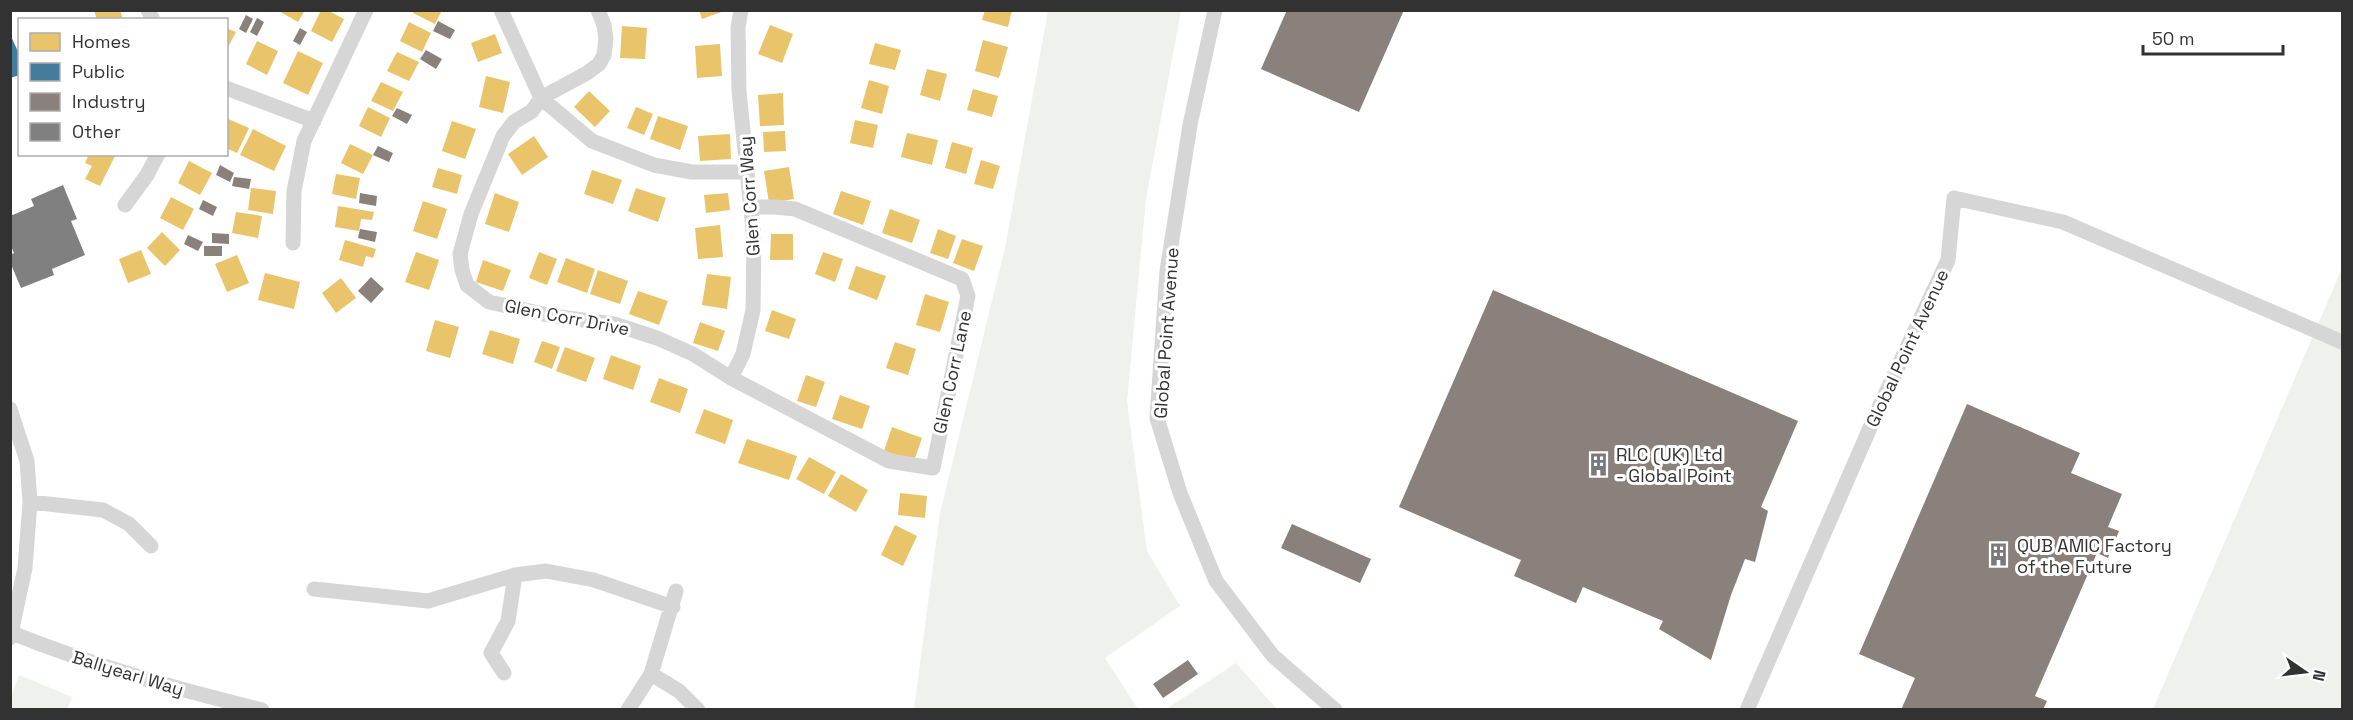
<svg xmlns="http://www.w3.org/2000/svg" width="2353" height="720" font-family="'Space Grotesk',sans-serif">
<rect width="100%" height="100%" fill="#fff"/>
<!-- green -->
<path fill="#eff2ec" d="M 1048,11 L 1181,11 L 1146,199 L 1127,401 L 1147,551 L 1180,606 L 1105,658 L 1138,709 L 914,709 L 940,513 L 1005,248 Z
M 2342,268 L 2342,709 L 2153,709 Z
M 1236,663 L 1277,709 L 1166,709 Z
M 19,675 L 72,697 L 67,709 L 11,709 L 11,696 Z"/>
<!-- homes -->
<path fill="#e9c46a" d="M 94,10 L 120,10 L 123,20 L 97,20 Z
M 277,10 L 305,10 L 298,22 Z
M 321,10 L 327,10 L 344,19 L 332,42 L 311,31 Z
M 414,10 L 442,10 L 435,24 L 413,13 Z
M 699,10 L 724,10 L 724,11 L 702,19 Z
M 985,10 L 1012,10 L 1008,27 L 982,20 Z
M 409,22 L 431,33 L 422,52 L 400,41 Z
M 770,25 L 793,34 L 782,63 L 758,54 Z
M 622,26 L 647,28 L 645,59 L 620,58 Z
M 226,28 L 236,32 L 226,51 Z
M 495,34 L 502,53 L 478,62 L 471,43 Z
M 983,40 L 1008,47 L 999,78 L 975,71 Z
M 257,41 L 278,51 L 267,75 L 246,64 Z
M 875,43 L 901,50 L 895,70 L 869,64 Z
M 720,44 L 722,76 L 697,78 L 695,46 Z
M 298,51 L 323,63 L 308,95 L 283,83 Z
M 397,52 L 419,62 L 409,81 L 387,71 Z
M 927,69 L 947,74 L 940,101 L 920,95 Z
M 486,76 L 510,82 L 503,113 L 479,107 Z
M 869,80 L 889,86 L 882,114 L 861,108 Z
M 381,82 L 403,92 L 393,111 L 371,101 Z
M 973,89 L 998,96 L 992,117 L 967,110 Z
M 589,91 L 610,111 L 595,127 L 574,107 Z
M 783,93 L 784,125 L 760,126 L 758,95 Z
M 368,107 L 390,118 L 381,137 L 359,126 Z
M 636,107 L 653,114 L 644,135 L 627,128 Z
M 658,116 L 688,126 L 680,150 L 650,139 Z
M 226,118 L 249,128 L 237,153 L 226,148 Z
M 855,120 L 878,125 L 873,148 L 850,143 Z
M 452,121 L 476,129 L 465,159 L 442,151 Z
M 253,129 L 286,146 L 274,171 L 240,155 Z
M 785,131 L 786,151 L 764,152 L 763,132 Z
M 907,133 L 938,140 L 932,165 L 901,157 Z
M 730,134 L 731,159 L 700,161 L 698,136 Z
M 534,136 L 548,157 L 522,175 L 508,154 Z
M 952,142 L 973,148 L 966,174 L 945,168 Z
M 350,144 L 373,155 L 363,174 L 341,163 Z
M 89,154 L 116,154 L 100,186 L 85,179 L 92,166 L 85,163 Z
M 981,160 L 1000,166 L 993,189 L 974,184 Z
M 189,161 L 212,173 L 200,195 L 178,183 Z
M 789,167 L 794,199 L 769,203 L 764,171 Z
M 438,168 L 462,175 L 457,194 L 432,187 Z
M 592,170 L 622,180 L 613,204 L 584,194 Z
M 336,174 L 360,178 L 356,199 L 332,194 Z
M 251,188 L 276,191 L 273,214 L 248,210 Z
M 636,188 L 666,198 L 658,222 L 628,211 Z
M 841,191 L 871,201 L 863,225 L 833,214 Z
M 495,193 L 519,202 L 509,232 L 485,224 Z
M 728,193 L 730,210 L 706,213 L 704,195 Z
M 171,197 L 194,209 L 183,230 L 160,218 Z
M 423,201 L 447,209 L 437,239 L 413,231 Z
M 338,206 L 374,212 L 372,220 L 361,219 L 359,231 L 335,227 Z
M 890,209 L 920,220 L 912,243 L 882,233 Z
M 236,212 L 262,216 L 258,238 L 232,233 Z
M 720,225 L 723,257 L 698,259 L 695,228 Z
M 938,229 L 956,236 L 948,259 L 930,253 Z
M 162,232 L 180,250 L 165,266 L 147,248 Z
M 771,234 L 793,234 L 793,260 L 770,260 Z
M 962,239 L 983,246 L 974,271 L 953,263 Z
M 345,240 L 376,249 L 373,258 L 366,256 L 363,267 L 339,260 Z
M 141,250 L 151,274 L 128,283 L 119,259 Z
M 416,252 L 439,260 L 429,290 L 405,282 Z
M 539,252 L 557,259 L 547,285 L 529,278 Z
M 823,252 L 843,259 L 835,282 L 815,274 Z
M 237,255 L 249,283 L 227,292 L 215,264 Z
M 566,258 L 595,269 L 587,293 L 557,282 Z
M 483,260 L 511,270 L 503,291 L 476,282 Z
M 856,266 L 886,276 L 877,300 L 848,289 Z
M 598,270 L 628,281 L 620,304 L 590,294 Z
M 265,273 L 300,282 L 294,309 L 258,300 Z
M 707,274 L 731,277 L 727,309 L 702,305 Z
M 341,278 L 356,298 L 336,313 L 322,293 Z
M 638,291 L 668,301 L 659,325 L 629,314 Z
M 925,294 L 949,302 L 940,332 L 916,325 Z
M 772,310 L 796,319 L 789,339 L 765,331 Z
M 435,320 L 459,327 L 450,358 L 426,351 Z
M 700,322 L 725,331 L 718,351 L 693,343 Z
M 490,330 L 520,339 L 513,364 L 482,354 Z
M 542,341 L 560,347 L 552,369 L 534,362 Z
M 895,342 L 916,349 L 908,375 L 886,368 Z
M 565,347 L 595,358 L 586,382 L 556,371 Z
M 611,355 L 641,366 L 633,390 L 603,379 Z
M 806,375 L 825,382 L 816,407 L 797,401 Z
M 659,378 L 688,389 L 680,413 L 650,402 Z
M 840,395 L 870,406 L 862,429 L 832,419 Z
M 704,409 L 733,420 L 725,444 L 695,433 Z
M 892,427 L 922,438 L 914,461 L 884,451 Z
M 747,439 L 797,456 L 789,480 L 738,463 Z
M 809,457 L 836,472 L 824,494 L 796,479 Z
M 841,474 L 868,490 L 856,512 L 828,496 Z
M 900,493 L 927,496 L 925,518 L 898,515 Z
M 895,525 L 917,536 L 903,566 L 881,555 Z"/>
<!-- public -->
<path fill="#457b9d" d="M 10,34 L 20,56 L 20,75 L 10,78 Z"/>
<!-- industry -->
<path fill="#8a817c" d="M 1287,10 L 1404,10 L 1359,112 L 1261,69 Z
M 246,15 L 253,19 L 246,33 L 239,29 Z
M 257,18 L 264,22 L 257,36 L 250,32 Z
M 438,21 L 455,30 L 450,39 L 433,31 Z
M 300,28 L 307,32 L 300,45 L 293,41 Z
M 426,50 L 442,59 L 436,69 L 420,59 Z
M 397,108 L 412,115 L 407,124 L 392,116 Z
M 378,146 L 393,153 L 389,162 L 373,155 Z
M 220,165 L 234,173 L 230,182 L 216,175 Z
M 234,177 L 251,179 L 249,189 L 232,186 Z
M 360,193 L 377,196 L 376,206 L 359,203 Z
M 203,200 L 217,207 L 213,216 L 199,209 Z
M 360,229 L 377,232 L 375,242 L 358,238 Z
M 212,233 L 229,234 L 229,244 L 212,243 Z
M 188,235 L 203,242 L 198,251 L 184,244 Z
M 204,246 L 222,246 L 222,256 L 204,256 Z
M 371,277 L 384,289 L 371,303 L 358,291 Z
M 1493,290 L 1798,421 L 1761,507 L 1768,511 L 1755,562 L 1745,559 L 1731,595 L 1711,660 L 1659,629 L 1663,621 L 1583,587 L 1576,603 L 1514,576 L 1521,560 L 1399,507 Z
M 1967,404 L 2080,453 L 2071,473 L 2122,494 L 2108,527 L 2119,531 L 2108,558 L 2097,553 L 2035,696 L 2047,701 L 2043,710 L 1901,710 L 1915,678 L 1859,654 Z
M 1292,524 L 1371,559 L 1360,583 L 1281,548 Z
M 1188,660 L 1198,674 L 1163,698 L 1153,684 Z"/>
<!-- building -->
<path fill="#808080" d="M 63,185 L 77,219 L 71,221 L 85,255 L 52,269 L 54,275 L 21,288 L 10,262 L 10,255 L 14,253 L 10,244 L 10,216 L 34,206 L 31,199 Z"/>
<g fill="none" stroke-linecap="round" stroke-linejoin="round">
<!-- street -->
<path stroke="#d6d6d6" stroke-width="15" d="M 148,10 L 153,20
M 501,10 L 541,98 L 592,141 L 654,165 L 692,172 L 746,172
M 598,10 L 604,25 L 606,39 L 604,55 L 599,64 L 587,73 L 541,98 L 532,111 L 514,122 L 503,136 L 471,214 L 460,254 L 462,270 L 467,285 L 489,302 L 552,316 L 614,324 L 657,338 L 693,354 L 731,378 L 889,461 L 933,468 L 968,296 L 962,279 L 795,209 L 775,207 L 750,207
M 1215,10 L 1190,125 L 1167,271 L 1157,418 L 1180,493 L 1216,581 L 1273,656 L 1335,710
M 226,88 L 314,121
M 125,205 L 147,175 L 158,154
M 293,243 L 294,191 L 304,141 L 366,10
M 731,378 L 743,354 L 753,310 L 754,240 L 739,91 L 738,28 L 741,10
M 10,409 L 27,461 L 30,502 L 25,568 L 10,638
M 30,502 L 103,510 L 129,524 L 151,546
M 314,589 L 428,601 L 515,575 L 546,571 L 594,580 L 673,607
M 12,633 C 94,666 177,689 262,710
M 504,673 L 491,653 L 508,621 L 515,575
M 651,674 L 679,691 L 698,710
M 628,710 L 651,674 L 676,591
M 1747,710 L 1876,414 L 1948,260 L 1954,198 L 2063,222 L 2342,342"/>
</g>
<!-- icons -->
<defs>
<symbol id="building-bare" viewBox="-9 -9 18 18"><path d="M-4-6H4V6H1V3H-1V6H-4ZM-2.5-4.3h1.7v1.8h-1.7ZM.8-4.3h1.7v1.8H.8ZM-2.5-1h1.7V.8h-1.7ZM.8-1h1.7V.8H.8Z" fill="#7a7a7a" stroke="#fff" stroke-width="2.5" paint-order="stroke"/></symbol>
</defs>
<g fill-rule="evenodd">
<use href="#building-bare" x="1582" y="448" width="33" height="33"/>
<use href="#building-bare" x="1982" y="538" width="33" height="33"/>
</g>
<g text-anchor="middle" dominant-baseline="central" stroke-width="6" stroke-linejoin="round" paint-order="stroke">
<!-- street labels -->
<g font-size="18" fill="#323232" stroke="#fff">
<text transform="translate(749 196) rotate(-94)">Glen Corr Way</text>
<text transform="translate(567 317) rotate(11)">Glen Corr Drive</text>
<text transform="translate(1166 333) rotate(-86)">Global Point Avenue</text>
<text transform="translate(1907 348) rotate(-65)">Global Point Avenue</text>
<text transform="translate(952 372) rotate(-78)">Glen Corr Lane</text>
<text transform="translate(128 673) rotate(17)">Ballyearl Way</text>
</g>
<!-- poi labels -->
<g font-size="18" fill="#323232" stroke="#fff" text-anchor="start">
<text x="1616" y="454">RLC (UK) Ltd<tspan x="1616" dy="21">- Global Point</tspan></text>
<text x="2017" y="545">QUB AMIC Factory<tspan x="2017" dy="21">of the Future</tspan></text>
</g>
</g>
<!-- border -->
<rect width="2353" height="720" fill="none" stroke="#323232" stroke-width="24"/>
<!-- legend -->
<rect x="18" y="18" width="210" height="138" fill="#ffffff" stroke="#adadad" stroke-width="1.5"/>
<rect x="30" y="33" width="30" height="18" fill="#e9c46a" stroke="#adadad" stroke-width="1.5"/>
<text x="72" y="48" font-size="18" fill="#323232">Homes</text>
<rect x="30" y="63" width="30" height="18" fill="#457b9d" stroke="#adadad" stroke-width="1.5"/>
<text x="72" y="78" font-size="18" fill="#323232">Public</text>
<rect x="30" y="93" width="30" height="18" fill="#8a817c" stroke="#adadad" stroke-width="1.5"/>
<text x="72" y="108" font-size="18" fill="#323232">Industry</text>
<rect x="30" y="123" width="30" height="18" fill="#808080" stroke="#adadad" stroke-width="1.5"/>
<text x="72" y="138" font-size="18" fill="#323232">Other</text>
<!-- north arrow -->
<g transform="translate(2305 672) rotate(104)" stroke="#ffffff" stroke-width="4.5" paint-order="stroke">
<path d="M0-4.5L10 22L0 15L-10 22Z" fill="#323232"/>
<text y="-9" font-size="16" font-weight="bold" text-anchor="middle" fill="#323232">N</text>
</g>
<!-- scale -->
<path d="M2143 45v9h140v-9" fill="none" stroke="#323232" stroke-width="3"/>
<text x="2152" y="45" font-size="18" fill="#323232" stroke="#ffffff" stroke-width="4.5" paint-order="stroke">50 m</text>
</svg>
